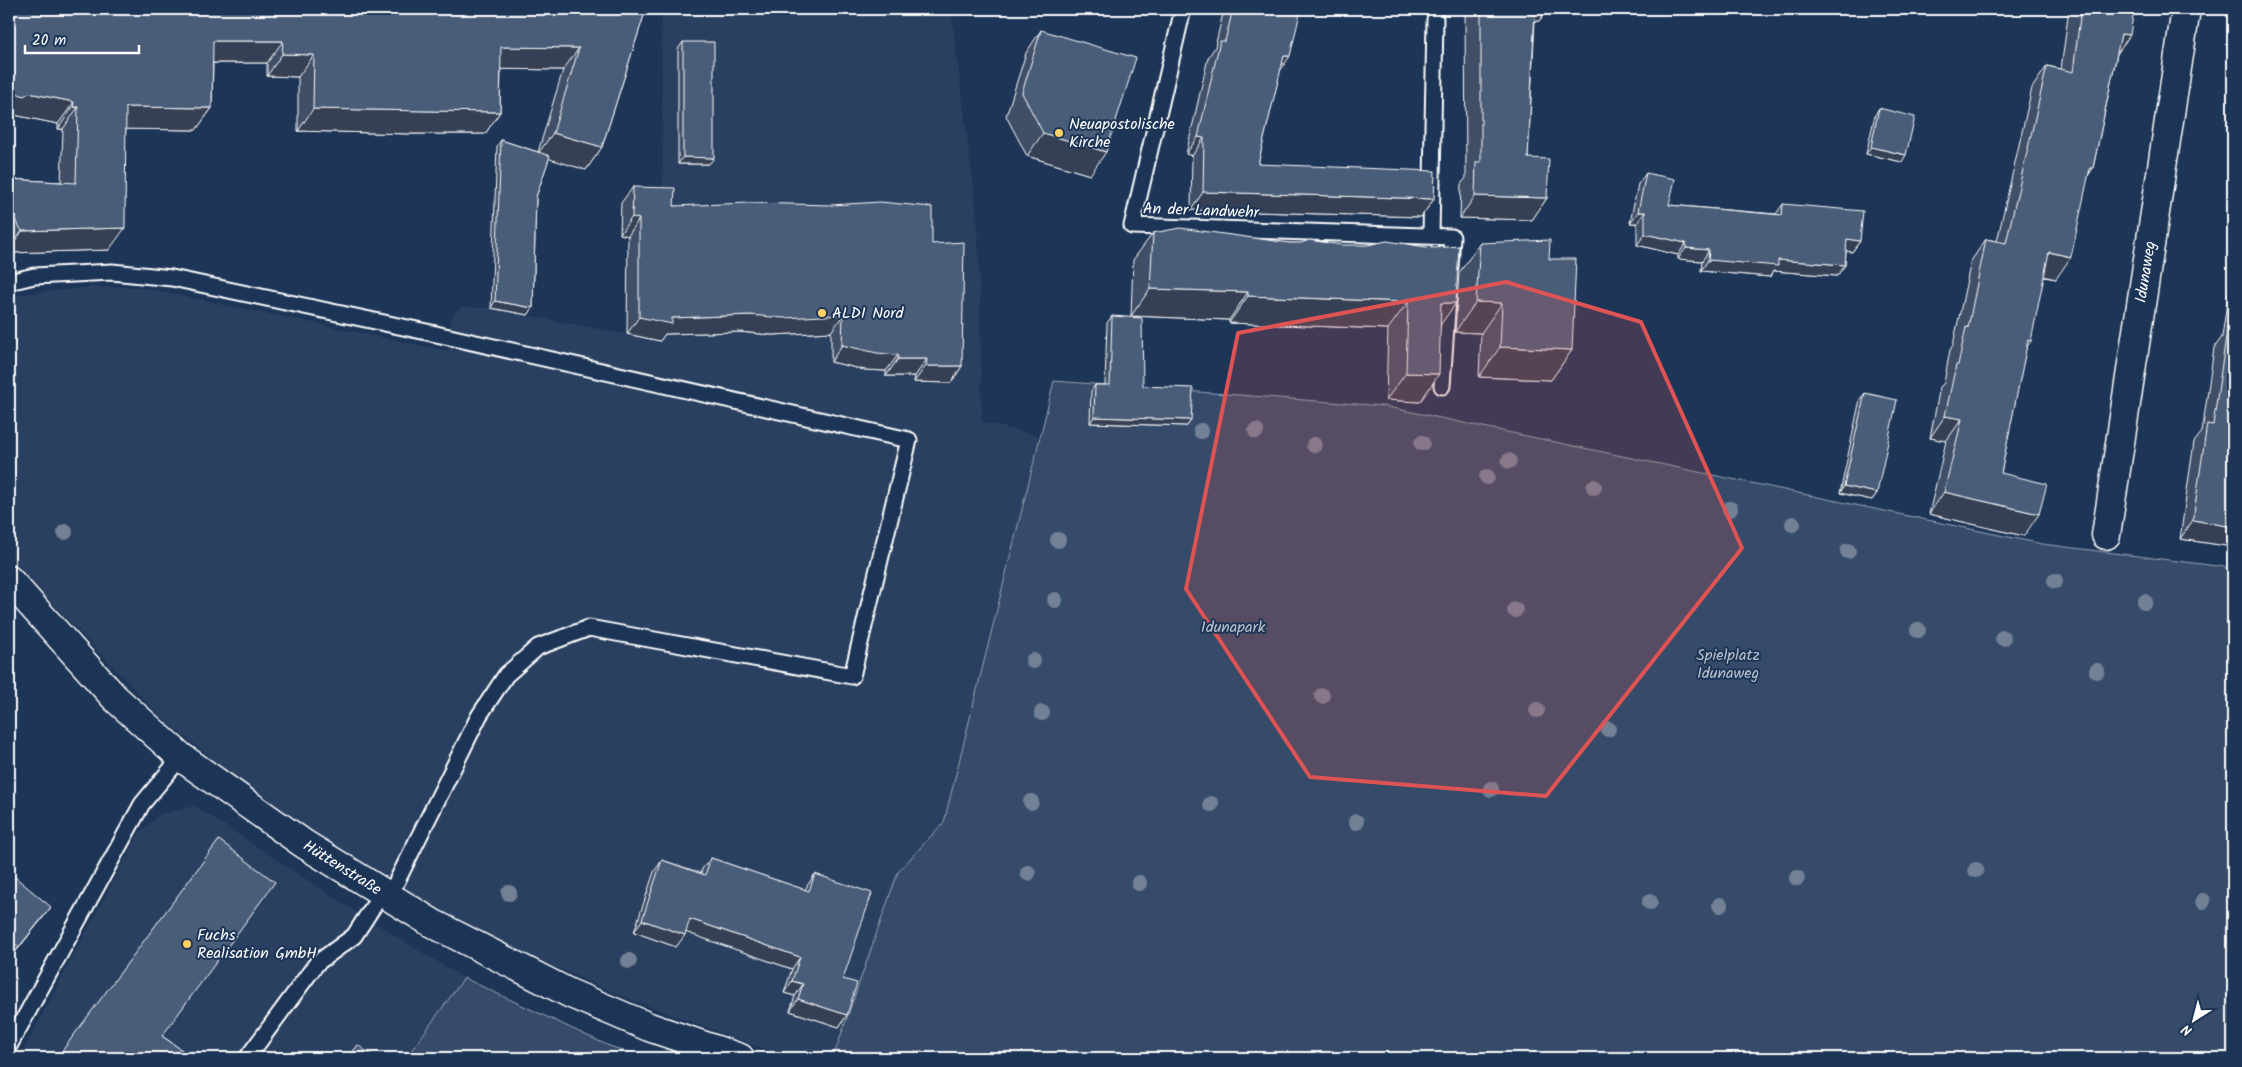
<svg xmlns="http://www.w3.org/2000/svg" width="2242" height="1067" font-family="Kalam,sans-serif">
<rect width="100%" height="100%" fill="#1d3557"/>
<filter id="ink" filterUnits="userSpaceOnUse"><feTurbulence type="fractalNoise" baseFrequency=".02" numOctaves="2"/><feDisplacementMap in="SourceGraphic" scale="10" xChannelSelector="R" yChannelSelector="G"/><feConvolveMatrix kernelMatrix="1 2 1 2 8 2 1 2 1" color-interpolation-filters="sRGB"/></filter>
<g filter="url(#ink)">
<!-- built -->
<path fill="#2a4161" d="M 935,9 L 951,9 L 976,206 L 979,254 L 982,422 L 1040,436 L 944,822 L 898,872 L 834,1055 L 828,1058 L 788,1058 L 624,997 L 516,950 L 438,908 L 368,867 L 264,801 L 162,718 L 27,577 L 9,555 L 9,295 L 96,287 L 139,287 L 448,351 L 452,316 L 461,307 L 491,308 L 660,341 L 663,204 L 661,11 L 885,12 Z
M 195,806 L 350,908 L 464,978 L 406,1058 L 19,1058 L 139,833 L 160,814 Z"/>
<!-- green -->
<path fill="#364b69" stroke="#9aa5b4" d="M 1054,381 L 1383,406 L 2042,544 L 2233,568 L 2233,1058 L 843,1058 L 834,1055 L 898,872 L 944,822 Z
M 464,978 L 607,1045 L 644,1058 L 406,1058 Z"/>
<g fill="none" stroke-linecap="round" stroke-linejoin="round">
<defs>
<path id="service" d="M 1183,9 L 1132,226 L 1452,237 L 1450,268
M 1431,236 L 1435,19
M 9,282 L 34,276 L 112,272 L 172,278 L 436,334 L 909,440 L 852,676 L 589,628 L 538,647 L 506,675 L 479,716 L 389,897
M 1442,386 L 1448,296
M 9,1046 L 142,804 L 181,757
M 247,1058 L 317,963 L 354,936 L 382,893"/>
<path id="minor" d="M 2106,535 L 2186,9
M 9,580 L 115,698 L 181,757 L 304,844 L 432,923 L 569,993 L 649,1027 L 740,1058"/>
</defs>
<!-- service casing -->
<use href="#service" stroke="#fff" stroke-width="19"/>
<!-- minor casing -->
<use href="#minor" stroke="#fff" stroke-width="31"/>
<!-- service -->
<use href="#service" stroke="#1d3557" stroke-width="15"/>
<!-- minor -->
<use href="#minor" stroke="#1d3557" stroke-width="28"/>
</g>
<!-- trees -->
<g fill="#738196">
<circle cx="1201" cy="431" r="8"/>
<circle cx="1256" cy="431" r="8"/>
<circle cx="1422" cy="443" r="8"/>
<circle cx="1314" cy="445" r="8"/>
<circle cx="1509" cy="461" r="8"/>
<circle cx="1487" cy="477" r="8"/>
<circle cx="1594" cy="487" r="8"/>
<circle cx="1730" cy="509" r="8"/>
<circle cx="1793" cy="524" r="8"/>
<circle cx="65" cy="532" r="8"/>
<circle cx="1058" cy="540" r="8"/>
<circle cx="1848" cy="551" r="8"/>
<circle cx="2055" cy="581" r="8"/>
<circle cx="1055" cy="600" r="8"/>
<circle cx="2145" cy="602" r="8"/>
<circle cx="1515" cy="610" r="8"/>
<circle cx="1918" cy="630" r="8"/>
<circle cx="2003" cy="638" r="8"/>
<circle cx="1033" cy="661" r="8"/>
<circle cx="2097" cy="671" r="8"/>
<circle cx="1322" cy="696" r="8"/>
<circle cx="1537" cy="710" r="8"/>
<circle cx="1042" cy="713" r="8"/>
<circle cx="1608" cy="729" r="8"/>
<circle cx="1491" cy="789" r="8"/>
<circle cx="1031" cy="802" r="8"/>
<circle cx="1211" cy="804" r="8"/>
<circle cx="1356" cy="822" r="8"/>
<circle cx="1976" cy="870" r="8"/>
<circle cx="1028" cy="873" r="8"/>
<circle cx="1797" cy="878" r="8"/>
<circle cx="1139" cy="883" r="8"/>
<circle cx="509" cy="893" r="8"/>
<circle cx="2203" cy="901" r="8"/>
<circle cx="1650" cy="902" r="8"/>
<circle cx="1720" cy="905" r="8"/>
<circle cx="629" cy="961" r="8"/>
</g>
<!-- wall -->
<path fill="#405068" stroke="#fff" d="M 9,9 L 646,9 L 602,147 L 586,170 L 549,158 L 536,197 L 533,308 L 528,315 L 491,308 L 497,146 L 501,140 L 538,152 L 563,70 L 501,69 L 500,112 L 485,134 L 411,134 L 298,131 L 298,77 L 267,76 L 267,63 L 213,63 L 212,108 L 196,130 L 126,129 L 109,250 L 9,253 L 9,179 L 61,182 L 63,129 L 58,129 L 58,124 L 14,115 L 9,118 Z
M 1224,9 L 1301,9 L 1280,71 L 1258,164 L 1434,199 L 1421,217 L 1191,210 L 1192,156 L 1186,154 L 1208,58 L 1215,47 Z
M 1465,9 L 1548,9 L 1539,21 L 1535,21 L 1528,158 L 1547,198 L 1532,220 L 1460,218 L 1461,184 L 1466,178 Z
M 2069,9 L 2134,9 L 2117,54 L 2093,168 L 2088,176 L 2056,279 L 2044,277 L 2026,348 L 2001,473 L 2024,536 L 1929,514 L 1946,441 L 1930,438 L 1940,387 L 1944,383 L 1950,350 L 1953,345 L 1971,261 L 1986,239 L 1997,241 L 2032,88 L 2047,66 L 2061,69 Z
M 1041,30 L 1090,175 L 1027,156 L 1006,116 L 1026,53 Z
M 683,42 L 709,164 L 678,164 L 678,49 Z
M 1879,108 L 1902,162 L 1866,154 L 1875,115 Z
M 2233,146 L 2233,167 L 2230,167 Z
M 1646,173 L 1669,205 L 1776,214 L 1783,204 L 1860,241 L 1852,252 L 1846,251 L 1845,265 L 1837,276 L 1773,271 L 1770,277 L 1701,271 L 1702,261 L 1678,259 L 1678,255 L 1637,245 L 1637,223 L 1630,223 L 1638,184 Z
M 2233,173 L 2233,196 L 2230,195 Z
M 633,187 L 674,206 L 932,244 L 962,366 L 951,383 L 914,382 L 915,376 L 886,376 L 886,371 L 865,370 L 831,362 L 831,332 L 772,335 L 739,332 L 665,334 L 660,341 L 627,334 L 628,236 L 620,234 L 621,203 Z
M 1153,233 L 1290,243 L 1342,245 L 1441,325 L 1420,402 L 1386,400 L 1388,329 L 1229,323 L 1229,320 L 1131,316 L 1133,260 Z
M 1480,243 L 1572,350 L 1551,380 L 1479,377 L 1481,333 L 1455,332 L 1459,273 Z
M 2233,262 L 2233,547 L 2180,539 L 2194,442 L 2202,432 L 2214,348 L 2222,337 Z
M 1112,316 L 1143,386 L 1191,420 L 1187,426 L 1090,423 L 1091,391 L 1095,385 L 1105,385 L 1107,323 Z
M 1865,393 L 1877,493 L 1872,500 L 1840,493 L 1860,399 Z
M 711,858 L 805,890 L 807,886 L 815,874 L 843,979 L 847,1015 L 839,1027 L 790,1011 L 795,996 L 784,993 L 792,969 L 686,932 L 676,947 L 634,932 L 654,872 L 662,860 L 701,873 L 702,869 Z
M 9,872 L 45,915 L 13,955 L 9,952 Z
M 162,1036 L 193,1058 L 57,1058 L 62,1051 Z"/>
<!-- shaded-wall -->
<path fill="#344155" stroke="#fff" d="M 1529,9 L 1548,9 L 1539,21 L 1520,21 Z
M 2121,34 L 2130,35 L 2115,57 Z
M 213,41 L 283,41 L 267,63 L 198,63 Z
M 501,47 L 579,48 L 563,70 L 485,69 Z
M 282,54 L 314,55 L 298,77 L 267,76 Z
M 1284,56 L 1290,56 L 1278,74 Z
M 9,90 L 29,93 L 74,102 L 58,124 L 14,115 L 9,118 Z
M 73,107 L 78,107 L 63,129 L 58,129 Z
M 126,107 L 212,108 L 196,130 L 111,129 Z
M 313,109 L 500,112 L 485,134 L 411,134 L 298,131 Z
M 553,133 L 602,147 L 586,170 L 537,155 Z
M 1043,133 L 1106,152 L 1090,175 L 1027,156 Z
M 1198,137 L 1204,138 L 1192,156 L 1186,154 Z
M 1871,147 L 1906,155 L 1902,162 L 1866,154 Z
M 683,157 L 714,158 L 709,164 L 678,164 Z
M 2090,168 L 2093,168 L 2078,190 Z
M 2233,191 L 2233,196 L 2230,195 Z
M 1203,192 L 1434,199 L 1421,217 L 1191,210 Z
M 1475,196 L 1547,198 L 1532,220 L 1460,218 Z
M 1638,212 L 1645,212 L 1637,223 L 1630,223 Z
M 632,217 L 639,219 L 628,236 L 620,234 Z
M 125,228 L 109,250 L 9,253 L 9,251 L 22,231 Z
M 1645,234 L 1686,243 L 1678,255 L 1637,245 Z
M 1847,239 L 1860,241 L 1852,252 L 1839,250 Z
M 1686,248 L 1709,250 L 1702,261 L 1678,259 Z
M 2049,252 L 2071,257 L 2056,279 L 2034,274 Z
M 1708,260 L 1778,260 L 1845,265 L 1837,276 L 1773,271 L 1770,277 L 1701,271 Z
M 1150,289 L 1248,292 L 1229,320 L 1131,316 Z
M 1248,296 L 1408,302 L 1388,329 L 1229,323 Z
M 495,301 L 533,308 L 528,315 L 491,308 Z
M 1476,302 L 1502,303 L 1481,333 L 1455,332 Z
M 1441,303 L 1456,303 L 1436,331 Z
M 750,315 L 843,315 L 831,332 L 772,335 L 739,332 L 665,334 L 660,341 L 627,334 L 639,317 L 672,318 Z
M 2028,340 L 2031,341 L 2016,363 Z
M 842,345 L 898,355 L 886,371 L 865,370 L 831,362 Z
M 1500,347 L 1572,350 L 1551,380 L 1479,377 Z
M 898,359 L 927,359 L 915,376 L 886,376 Z
M 926,366 L 962,366 L 951,383 L 914,382 Z
M 1406,373 L 1439,374 L 1420,402 L 1386,400 Z
M 1945,416 L 1962,419 L 1946,441 L 1930,438 Z
M 1094,417 L 1191,420 L 1187,426 L 1090,423 Z
M 1844,486 L 1877,493 L 1872,500 L 1840,493 Z
M 1944,492 L 2039,514 L 2024,536 L 1929,514 Z
M 2193,520 L 2233,527 L 2233,547 L 2180,539 Z
M 51,907 L 45,915 L 13,955 L 19,947 Z
M 690,919 L 800,957 L 792,969 L 682,931 Z
M 642,920 L 685,935 L 676,947 L 634,932 Z
M 792,981 L 803,984 L 795,996 L 784,993 Z
M 798,999 L 847,1015 L 839,1027 L 790,1011 Z"/>
<!-- building -->
<path fill="#4a5d79" stroke="#fff" d="M 9,9 L 646,9 L 602,147 L 553,133 L 579,48 L 501,47 L 500,112 L 426,111 L 313,109 L 314,55 L 282,54 L 283,41 L 213,41 L 212,108 L 126,107 L 125,228 L 22,231 L 9,211 L 9,179 L 76,183 L 78,107 L 73,107 L 74,102 L 29,93 L 24,96 L 9,90 L 9,72 L 10,70 L 9,70 L 9,43 L 13,41 L 9,41 Z
M 1233,9 L 1301,9 L 1290,56 L 1284,56 L 1258,164 L 1435,171 L 1434,199 L 1203,192 L 1204,138 L 1198,137 L 1220,41 L 1225,41 Z
M 1481,9 L 1535,9 L 1528,158 L 1549,159 L 1547,198 L 1475,196 L 1476,162 L 1481,162 Z
M 2081,9 L 2134,9 L 2130,35 L 2121,34 L 2093,168 L 2090,168 L 2071,257 L 2049,252 L 2031,341 L 2028,340 L 2001,473 L 2047,484 L 2039,514 L 1944,492 L 1962,419 L 1945,416 L 1956,365 L 1958,365 L 1966,327 L 1968,328 L 1986,239 L 2006,243 L 2047,66 L 2073,72 Z
M 1041,30 L 1136,58 L 1106,152 L 1043,133 L 1022,93 Z
M 683,42 L 714,42 L 714,158 L 683,157 Z
M 1879,108 L 1915,117 L 1906,155 L 1871,147 Z
M 501,140 L 550,156 L 536,197 L 533,308 L 495,301 Z
M 1646,173 L 1675,179 L 1669,205 L 1782,215 L 1783,204 L 1863,211 L 1860,241 L 1847,239 L 1845,265 L 1778,260 L 1778,266 L 1708,260 L 1709,250 L 1686,248 L 1686,243 L 1645,234 L 1645,212 L 1638,212 Z
M 633,187 L 675,188 L 674,206 L 748,203 L 831,205 L 880,202 L 932,207 L 932,244 L 964,242 L 962,366 L 926,366 L 927,359 L 898,359 L 898,355 L 877,353 L 842,345 L 843,315 L 783,318 L 750,315 L 672,318 L 672,324 L 639,317 L 639,219 L 632,217 Z
M 1180,228 L 1290,243 L 1301,243 L 1309,240 L 1342,245 L 1367,245 L 1387,241 L 1433,248 L 1459,246 L 1456,303 L 1441,303 L 1439,374 L 1406,373 L 1408,302 L 1248,296 L 1248,292 L 1150,289 L 1153,233 Z
M 1550,240 L 1549,259 L 1576,259 L 1572,350 L 1500,347 L 1502,303 L 1476,302 L 1480,243 Z
M 1112,316 L 1142,318 L 1143,386 L 1193,388 L 1191,420 L 1094,417 L 1095,385 L 1110,385 Z
M 2233,328 L 2233,527 L 2193,520 L 2207,424 L 2213,425 L 2227,330 L 2233,331 Z
M 1865,393 L 1897,400 L 1877,493 L 1844,486 Z
M 219,840 L 275,882 L 162,1036 L 193,1058 L 72,1058 L 62,1051 Z
M 711,858 L 809,891 L 815,874 L 872,893 L 843,979 L 857,983 L 847,1015 L 798,999 L 803,984 L 792,981 L 800,957 L 690,919 L 685,935 L 642,920 L 662,860 L 705,875 Z
M 9,872 L 51,907 L 19,947 L 9,938 Z
M 358,1045 L 375,1058 L 348,1058 Z"/>
</g>
<!-- marked area -->
<path fill="#de5353" fill-opacity="0.2" stroke="#de5353" stroke-width="4" stroke-linejoin="round" d="M 1506,282 L 1641,322 L 1742,548 L 1546,796 L 1310,777 L 1186,589 L 1238,333 Z"/>
<!-- markers -->
<g fill="#ffd166" stroke="#1d3557" stroke-width="2">
<circle cx="1059" cy="133" r="5"/>
<circle cx="822" cy="313" r="5"/>
<circle cx="187" cy="944" r="5"/>
</g>
<g text-anchor="middle" dominant-baseline="central" stroke-width="4" stroke-linejoin="round" paint-order="stroke">
<!-- poi labels -->
<g font-size="16" fill="#fff" stroke="#1d3557" text-anchor="start">
<text x="1069" y="124">Neuapostolische<tspan x="1069" dy="18">Kirche</tspan></text>
<text x="832" y="313">ALDI Nord</text>
<text x="197" y="935">Fuchs<tspan x="197" dy="18">Realisation GmbH</tspan></text>
</g>
<!-- street labels -->
<g font-size="16" fill="#fff" stroke="#1d3557">
<text transform="translate(1201 211) rotate(2)">An der Landwehr</text>
<text transform="translate(2146 272) rotate(-81)">Idunaweg</text>
<text transform="translate(342 868) rotate(32)">Hüttenstraße</text>
</g>
<!-- park labels -->
<g font-size="16" fill="#b9c0ca" stroke="#1d3557">
<text x="1233" y="627">Idunapark</text>
<text x="1728" y="655">Spielplatz<tspan x="1728" dy="18">Idunaweg</tspan></text>
</g>
</g>
<!-- margin -->
<rect width="2242" height="1067" fill="none" stroke="#1d3557" stroke-width="30"/>
<rect x="15" y="15" width="2212" height="1037" fill="none" stroke="#fff" stroke-width="2" filter="url(#ink)"/>
<!-- north arrow -->
<g transform="translate(2194 1020) rotate(216)" stroke="#1d3557" stroke-width="4" paint-order="stroke">
<path d="M0-4L9 19L0 12L-9 19Z" fill="#ffffff"/>
<text y="-8" font-size="14" font-weight="bold" text-anchor="middle" fill="#ffffff">N</text>
</g>
<!-- scale -->
<path d="M25 45v8h114v-8" fill="none" stroke="#ffffff" stroke-width="2.5"/>
<text x="32" y="45" font-size="15" fill="#ffffff" stroke="#1d3557" stroke-width="4" paint-order="stroke">20 m</text>
</svg>
